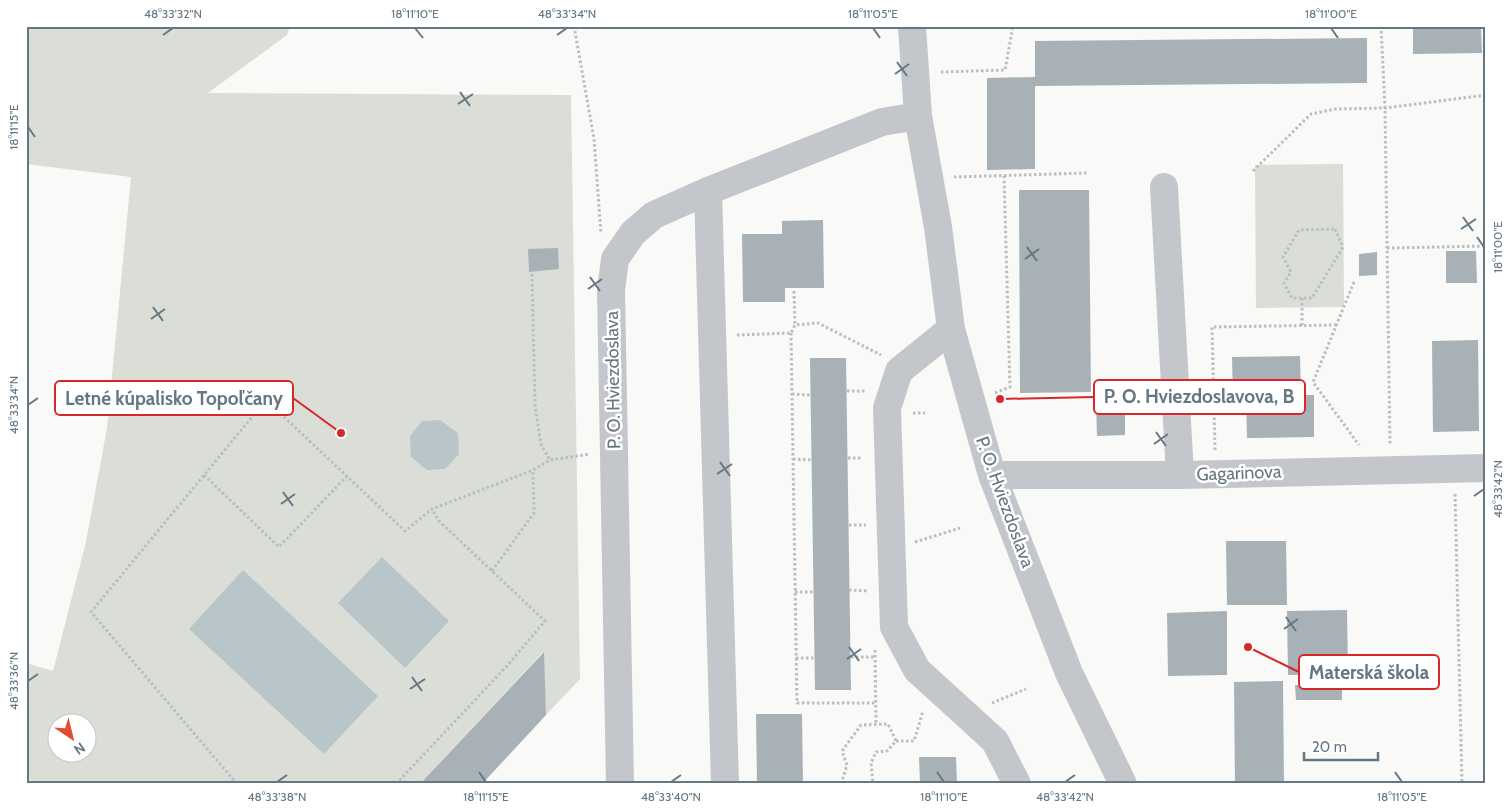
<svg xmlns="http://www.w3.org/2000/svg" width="1512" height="810" font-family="Cabin,sans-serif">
<rect width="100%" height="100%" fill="#f9f9f7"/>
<!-- green -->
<path fill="#daded6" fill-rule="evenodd" d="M 26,26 L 290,26 L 287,35 L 208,93 L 571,95 L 580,679 L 546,715 L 543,652 L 420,784 L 26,784 L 26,663 L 53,671 L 86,542 L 107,428 L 131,177 L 26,164 ZM 58,722 L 88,722 L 88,752 L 58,752 Z
M 1343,164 L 1344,307 L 1256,308 L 1255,165 Z"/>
<!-- water -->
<path fill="#b8c6c9" d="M 440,420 L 458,433 L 459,454 L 445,469 L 427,470 L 411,457 L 410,436 L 422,421 Z
M 382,557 L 449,621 L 405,668 L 338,603 Z
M 243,570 L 378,696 L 324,754 L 189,629 Z"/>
<!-- building -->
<path fill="#a7b1b6" d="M 1413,26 L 1481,26 L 1482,53 L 1413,54 Z
M 1367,38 L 1367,83 L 1035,86 L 1035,169 L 987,170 L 987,78 L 1035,77 L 1035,41 Z
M 1019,190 L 1089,190 L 1091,392 L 1020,393 Z
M 823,220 L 824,288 L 785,288 L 785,302 L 743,302 L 742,234 L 782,234 L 782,221 Z
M 558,248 L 559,269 L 529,272 L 528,249 Z
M 1446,251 L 1476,251 L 1477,283 L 1446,283 Z
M 1377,252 L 1377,275 L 1359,276 L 1359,254 Z
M 1478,340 L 1479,431 L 1433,432 L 1432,341 Z
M 1300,356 L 1301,395 L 1314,395 L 1314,437 L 1247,438 L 1246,398 L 1233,399 L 1232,357 Z
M 810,358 L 846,358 L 851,690 L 815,690 Z
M 1096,404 L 1125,404 L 1125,435 L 1097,436 Z
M 1226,541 L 1286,541 L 1287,605 L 1227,605 Z
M 1347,610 L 1348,674 L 1288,675 L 1287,611 Z
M 1227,611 L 1227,675 L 1168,676 L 1167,613 Z
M 544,652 L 546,715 L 482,784 L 420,784 Z
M 1283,681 L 1284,784 L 1235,784 L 1234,682 Z
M 1295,685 L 1342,685 L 1342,700 L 1296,700 Z
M 756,714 L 802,714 L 803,784 L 757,784 Z
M 919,757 L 956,757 L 957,784 L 920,784 Z"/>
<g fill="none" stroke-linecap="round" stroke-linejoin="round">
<!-- path -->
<path stroke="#bbbec1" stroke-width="3" stroke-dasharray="2.5 2.5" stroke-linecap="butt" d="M 574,26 L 594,139 L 601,234
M 1381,26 L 1385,108 L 1390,445
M 941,72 L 1005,70 L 1013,26
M 1253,171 L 1311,114 L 1335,109 L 1385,108 L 1486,95
M 954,177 L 1088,173
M 1335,229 L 1343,247 L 1312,298 L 1292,298 L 1284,283 L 1291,272 L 1283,257 L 1299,230 Z
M 1387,248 L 1486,246
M 532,274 L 535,405 L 541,445 L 550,460
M 1354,282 L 1313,382 L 1359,445
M 794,291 L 795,325
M 1302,298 L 1302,326
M 791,333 L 797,703 L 876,703
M 737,335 L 791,333 L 795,325 L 818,323 L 881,355
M 847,391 L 866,391
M 995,393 L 1010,387 L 1004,176
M 792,394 L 811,395
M 913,413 L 925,413
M 1215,450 L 1212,327 L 1336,325
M 848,458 L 862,458
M 793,459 L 811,460
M 204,475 L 279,547 L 347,476
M 1455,494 L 1462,784
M 849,525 L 866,525
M 915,542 L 960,528
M 492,571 L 534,513 L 533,470
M 849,590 L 869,591
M 795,592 L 813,592
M 875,650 L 876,725
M 851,657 L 875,657
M 796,658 L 814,658
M 992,703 L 1026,689
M 896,741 L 914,741 L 923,711
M 237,784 L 91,612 L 266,400 L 405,531 L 432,509 L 533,470 L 550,460 L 590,454
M 396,784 L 507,666 L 545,621 L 439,521 L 432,509
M 841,784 L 847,765 L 842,751 L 861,725 L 888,724 L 896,741 L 887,751 L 876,752 L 871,763 L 873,784"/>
<!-- minor -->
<path stroke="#c3c7cb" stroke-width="28" d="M 912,26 L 918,116 L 938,227 L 951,329 L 992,475 L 1069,673 L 1123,784
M 1164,187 L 1180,475
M 708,191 L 725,784
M 951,329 L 899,371 L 887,408 L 894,627 L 917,670 L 995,741 L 1017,784
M 992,475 L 1180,475 L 1486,468
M 620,784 L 611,290 L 615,259 L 633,233 L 654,215 L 708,191 L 882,122 L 918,116"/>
</g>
<!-- ticks -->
<path fill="none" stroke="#657782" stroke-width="2" d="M 415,28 L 423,38M 873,28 L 880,38M 1331,28 L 1338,38M 163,35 L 173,28M 557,35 L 567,28M 897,62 L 907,76M 895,74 L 909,64M 460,92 L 470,106M 458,104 L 473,94M 28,127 L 35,137M 1463,217 L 1473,231M 1461,229 L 1476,219M 1477,237 L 1484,247M 1027,247 L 1037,261M 1025,259 L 1039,249M 590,277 L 600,291M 588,289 L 602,279M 153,307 L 163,321M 151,319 L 165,309M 28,405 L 38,398M 1156,432 L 1166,446M 1154,444 L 1168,434M 720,462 L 730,476M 717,474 L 732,464M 283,492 L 293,506M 1474,496 L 1484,489M 281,504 L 295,494M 1286,617 L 1296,631M 1284,629 L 1298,619M 849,647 L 859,661M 847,659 L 861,649M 412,677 L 422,691M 28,681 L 38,674M 410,689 L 425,679M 479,772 L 486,782M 937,772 L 944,782M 1395,772 L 1402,782M 277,782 L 287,775M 671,782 L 681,775M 1065,782 L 1075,775"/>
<g text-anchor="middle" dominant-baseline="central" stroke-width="5" stroke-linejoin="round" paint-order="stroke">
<!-- street labels -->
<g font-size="18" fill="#657782" stroke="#fff">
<text transform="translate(613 380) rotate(-91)">P. O. Hviezdoslava</text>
<text transform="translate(1239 473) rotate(-2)">Gagarinova</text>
<text transform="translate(1005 502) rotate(70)">P. O. Hviezdoslava</text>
</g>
</g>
<!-- callouts -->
<path fill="none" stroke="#d62828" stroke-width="2" d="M1000 399L1094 397M341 433L293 398M1248 647L1299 672"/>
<g fill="#d62828" stroke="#fff" stroke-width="2">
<circle cx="1000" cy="399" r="5"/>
<circle cx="341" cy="433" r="5"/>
<circle cx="1248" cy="647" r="5"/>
</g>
<g fill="#fff" stroke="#d62828" stroke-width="2">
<rect x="1094" y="380" width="211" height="34" rx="5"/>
<rect x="55" y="381" width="238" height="34" rx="5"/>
<rect x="1299" y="655" width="140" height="34" rx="5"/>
</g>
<g font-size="19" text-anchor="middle" font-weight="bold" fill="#657782">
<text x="1199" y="403">P. O. Hviezdoslavova, B</text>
<text x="174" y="405">Letné kúpalisko Topoľčany</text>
<text x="1369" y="679">Materská škola</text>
</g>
<!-- border -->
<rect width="1512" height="810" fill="none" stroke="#ffffff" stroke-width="55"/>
<!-- north arrow -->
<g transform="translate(72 738) rotate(145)"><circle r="24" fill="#ffffff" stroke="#c1c9cd"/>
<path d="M0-4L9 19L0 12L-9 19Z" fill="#e14c30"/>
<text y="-8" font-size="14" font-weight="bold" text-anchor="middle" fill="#657782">N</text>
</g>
<!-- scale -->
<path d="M1304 752v8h74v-8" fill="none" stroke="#657782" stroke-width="2.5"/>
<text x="1312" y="752" font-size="15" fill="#657782" stroke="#ffffff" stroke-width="4" paint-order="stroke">20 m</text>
<rect x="28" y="28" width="1456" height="754" fill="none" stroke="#657782" stroke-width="2"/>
<g font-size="12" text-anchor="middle" fill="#657782">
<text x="173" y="18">48°33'32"N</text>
<text x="415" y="18">18°11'10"E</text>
<text x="567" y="18">48°33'34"N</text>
<text x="873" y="18">18°11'05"E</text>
<text x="1331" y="18">18°11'00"E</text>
<text transform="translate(14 127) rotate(-90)" y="4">18°11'15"E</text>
<text transform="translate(1498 247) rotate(-90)" y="4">18°11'00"E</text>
<text transform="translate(14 405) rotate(-90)" y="4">48°33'34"N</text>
<text transform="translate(1498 489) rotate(-90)" y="4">48°33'42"N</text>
<text transform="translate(14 681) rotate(-90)" y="4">48°33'36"N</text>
<text x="277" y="801">48°33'38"N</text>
<text x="486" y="801">18°11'15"E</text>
<text x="671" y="801">48°33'40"N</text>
<text x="944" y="801">18°11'10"E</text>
<text x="1065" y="801">48°33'42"N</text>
<text x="1402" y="801">18°11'05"E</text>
</g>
</svg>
